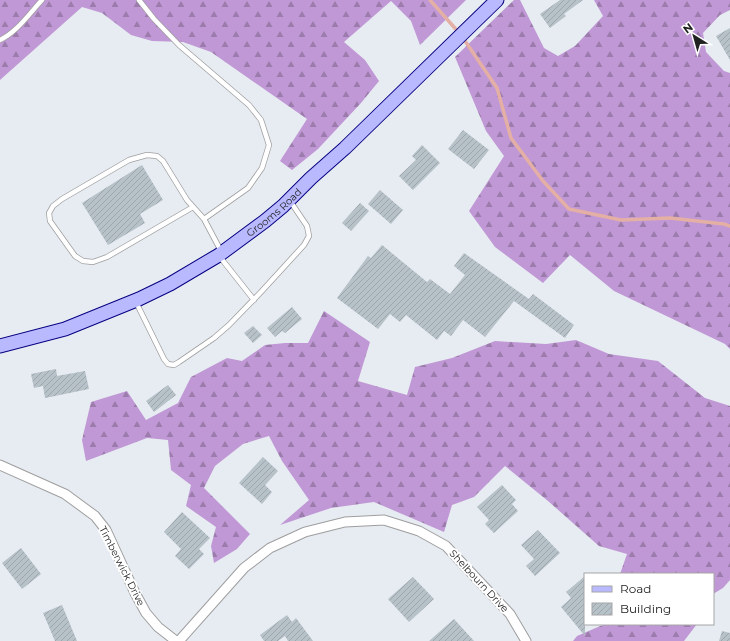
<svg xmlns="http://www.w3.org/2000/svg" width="730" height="641" font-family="Montserrat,sans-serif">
<defs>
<pattern id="forest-firs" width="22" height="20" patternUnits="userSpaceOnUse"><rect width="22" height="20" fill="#c098d5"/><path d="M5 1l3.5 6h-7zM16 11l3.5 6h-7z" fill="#9c7cac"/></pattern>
<pattern id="building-hatch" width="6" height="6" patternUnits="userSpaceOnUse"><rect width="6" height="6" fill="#b6c1c8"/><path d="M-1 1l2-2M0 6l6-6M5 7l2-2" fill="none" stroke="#9ca6ac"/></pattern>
</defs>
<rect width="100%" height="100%" fill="#e7ecf2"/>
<!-- forest -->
<path fill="url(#forest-firs)" d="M 0,0 L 466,0 L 420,45 L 411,21 L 391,1 L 344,42 L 365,60 L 379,81 L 361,103 L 318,149 L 292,170 L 280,161 L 307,119 L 211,52 L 183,42 L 152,41 L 131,35 L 102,13 L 82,7 L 0,80 Z
M 514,0 L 520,0 L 544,48 L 558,56 L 575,46 L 603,16 L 594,0 L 730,0 L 730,10 L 720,15 L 703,33 L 706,52 L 724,71 L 730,73 L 730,349 L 725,344 L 614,291 L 570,255 L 543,283 L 495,247 L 469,211 L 504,156 L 486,131 L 455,57 Z
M 324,311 L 370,342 L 358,381 L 407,395 L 415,367 L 452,358 L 495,341 L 546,344 L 576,340 L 609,354 L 658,361 L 705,398 L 730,406 L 730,580 L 723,588 L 713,594 L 713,574 L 620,574 L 627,554 L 599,546 L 548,501 L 505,466 L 474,497 L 452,505 L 444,532 L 374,502 L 331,508 L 280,525 L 309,500 L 282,461 L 269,436 L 243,444 L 215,466 L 204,488 L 250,534 L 237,549 L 214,563 L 211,546 L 216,527 L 186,506 L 191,485 L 171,470 L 168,440 L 147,438 L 86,461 L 82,440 L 91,402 L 127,391 L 146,420 L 178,403 L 191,377 L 227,358 L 242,361 L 265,345 L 285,343 L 308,343 Z
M 605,624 L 697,624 L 684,641 L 573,641 L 577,636 Z"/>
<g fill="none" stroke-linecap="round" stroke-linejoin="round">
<!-- stream -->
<path stroke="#e4afa4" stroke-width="3.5" d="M 430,0 L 461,35 L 497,88 L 511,138 L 543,181 L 569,209 L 621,220 L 670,218 L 724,224 L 730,226"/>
</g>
<!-- building -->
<path fill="url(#building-hatch)" d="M 560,0 L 583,0 L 564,14 L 566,16 L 550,28 L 540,14 Z
M 730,28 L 730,60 L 716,36 Z
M 463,130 L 489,150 L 474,169 L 448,149 Z
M 422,145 L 440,163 L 413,190 L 399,176 L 416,160 L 412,156 Z
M 142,165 L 163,200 L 140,214 L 145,223 L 108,245 L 82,203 Z
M 380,190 L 403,210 L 391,224 L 368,204 Z
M 360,203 L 369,211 L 351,231 L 342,223 Z
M 382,245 L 427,282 L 430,279 L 450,294 L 465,275 L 454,266 L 464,253 L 529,299 L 533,294 L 574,325 L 565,338 L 514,301 L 485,337 L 463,320 L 451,336 L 444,331 L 437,340 L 406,315 L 400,322 L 390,314 L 378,329 L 337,298 L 368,256 L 371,258 Z
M 292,307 L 302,319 L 285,333 L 282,331 L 275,337 L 267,328 Z
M 253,326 L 262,335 L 253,343 L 244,333 Z
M 56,369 L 57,376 L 85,371 L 89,389 L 45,398 L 43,386 L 34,388 L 31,374 Z
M 168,385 L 176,395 L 154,412 L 146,401 Z
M 263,457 L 278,471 L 265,485 L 272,492 L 262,504 L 239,483 Z
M 502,485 L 516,500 L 512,504 L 518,511 L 494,533 L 485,524 L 489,520 L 477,507 Z
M 182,512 L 210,538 L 199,549 L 204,554 L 189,569 L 175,556 L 181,549 L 164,532 Z
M 538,530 L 560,553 L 535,576 L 526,566 L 534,559 L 521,545 Z
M 21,548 L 41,574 L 22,589 L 2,563 Z
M 585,576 L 585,636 L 561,607 L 571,598 L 566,592 Z
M 413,577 L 434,599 L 409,622 L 388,599 Z
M 62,605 L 77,641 L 55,641 L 43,613 Z
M 287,615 L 292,622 L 296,618 L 313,641 L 288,641 L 285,636 L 278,641 L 264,641 L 260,635 Z
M 454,619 L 474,641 L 429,641 Z
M 722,631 L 730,633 L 730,641 L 719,641 Z"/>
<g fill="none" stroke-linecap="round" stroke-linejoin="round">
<defs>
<path id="lane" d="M 139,0 L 154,19 L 179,45 L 249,105 L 261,120 L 269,145 L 262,168 L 248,188 L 204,219 L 221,251
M 0,40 C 17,32 29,14 42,0
M 193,207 L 107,257 L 93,262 L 83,261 L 75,256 L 50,221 L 49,213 L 53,206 L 62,199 L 129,160 L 147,155 L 157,156 L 163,161 L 187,200 L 204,219
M 220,257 L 254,300
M 136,302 L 164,359 L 168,364 L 174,365 L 179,362 L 214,338 L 229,325 L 261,292 L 304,245 L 309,236 L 307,226 L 290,201"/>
<path id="street" d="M 0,465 L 65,494 L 95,516 L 106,530 L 135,593 L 146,613 L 158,627 L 176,641
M 179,641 L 244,568 L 270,548 L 305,532 L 345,522 L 384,520 L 419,531 L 446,546 L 510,614 L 526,641"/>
<g id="secondary">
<path id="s1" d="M 0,346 L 65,329 L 139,299 L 170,284 L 219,255 L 265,221 L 283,206 L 311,178 L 345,148 L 497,0"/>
</g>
</defs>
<!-- lane casing -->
<use href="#lane" stroke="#9e9e9e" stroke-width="6"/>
<!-- street casing -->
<use href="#street" stroke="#9e9e9e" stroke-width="11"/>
<!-- secondary casing -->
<use href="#secondary" stroke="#070081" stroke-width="15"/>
<!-- lane -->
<use href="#lane" stroke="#fff" stroke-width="4.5"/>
<!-- street -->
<use href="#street" stroke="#fff" stroke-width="9"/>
<!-- secondary -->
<use href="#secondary" stroke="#b9b9ff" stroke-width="13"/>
</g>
<g text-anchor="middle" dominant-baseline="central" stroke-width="4" stroke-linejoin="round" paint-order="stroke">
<!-- street labels -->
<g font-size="10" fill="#212121" stroke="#fff">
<text stroke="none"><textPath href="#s1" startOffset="308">Grooms Road</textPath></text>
<text transform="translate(122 566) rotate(63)">Timberwick Drive</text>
<text transform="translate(479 581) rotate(47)">Shelbourn Drive</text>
</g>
</g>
<!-- legend -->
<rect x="584" y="573" width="130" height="52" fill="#ffffff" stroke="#a6a6a6"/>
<rect x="592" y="586" width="20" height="6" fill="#b9b9ff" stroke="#a6a6a6"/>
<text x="620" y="593" font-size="12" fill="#212121">Road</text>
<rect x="592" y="603" width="20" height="12" fill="url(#building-hatch)" stroke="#a6a6a6"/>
<text x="620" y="613" font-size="12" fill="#212121">Building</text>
<!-- north arrow -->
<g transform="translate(694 36) rotate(323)" stroke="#ffffff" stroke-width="3" paint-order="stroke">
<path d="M0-3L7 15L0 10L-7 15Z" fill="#212121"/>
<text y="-6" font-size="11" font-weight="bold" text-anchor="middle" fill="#212121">N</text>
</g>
</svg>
